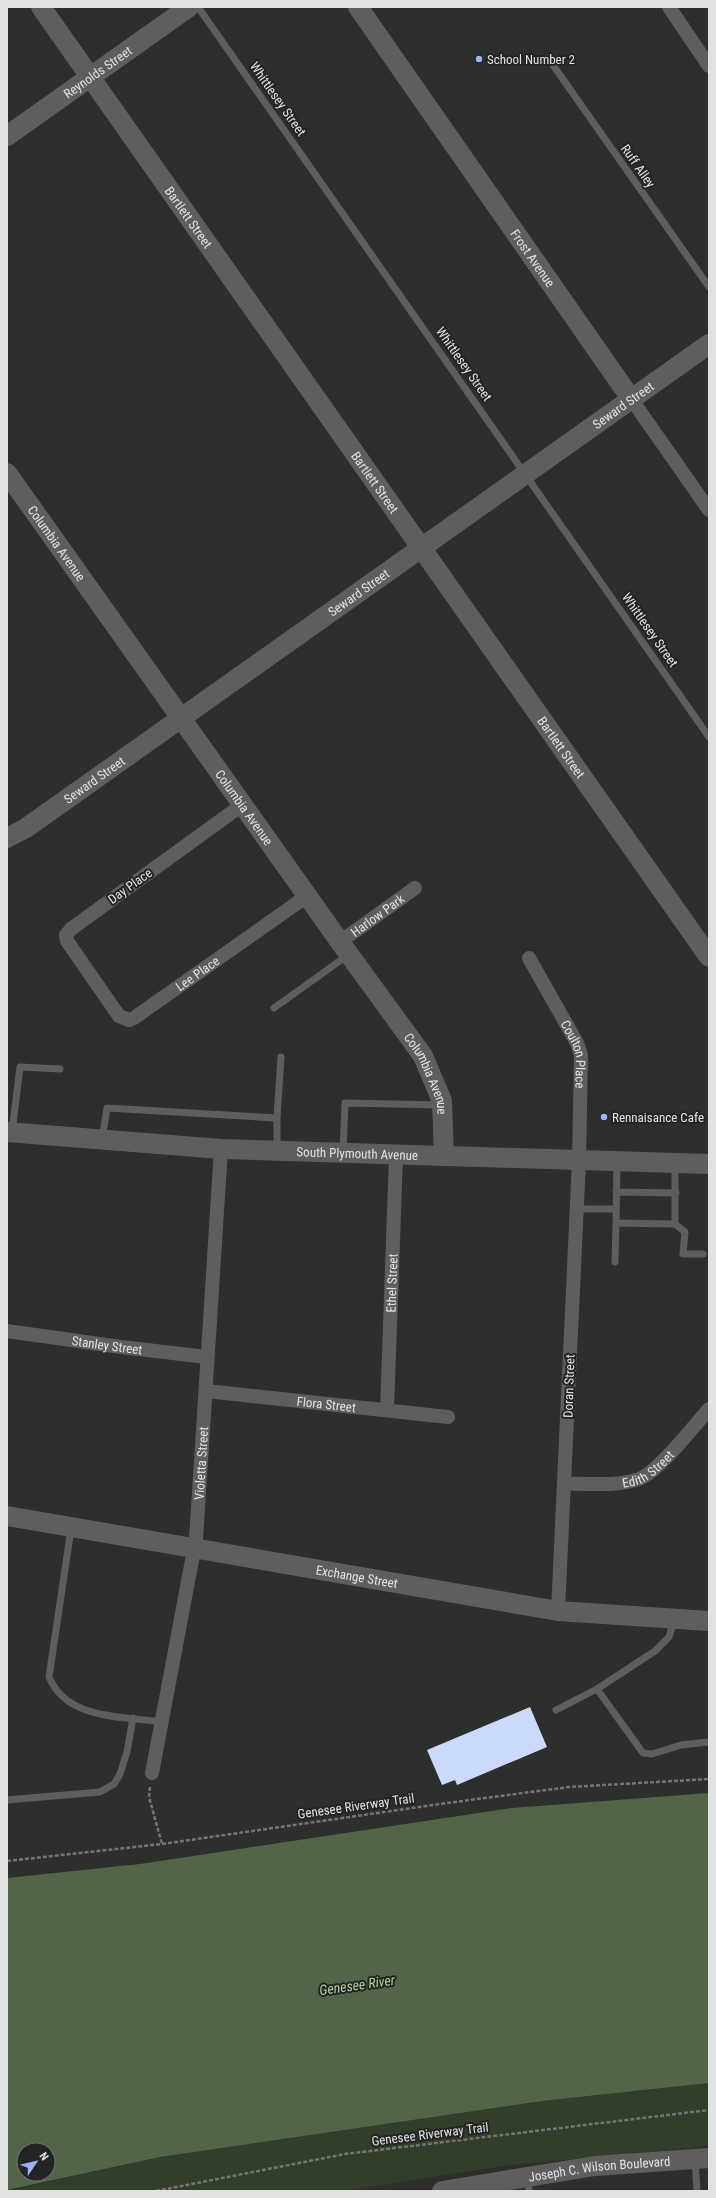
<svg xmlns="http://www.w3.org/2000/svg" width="716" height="2198" font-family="'Roboto Condensed',sans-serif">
<rect width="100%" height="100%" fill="#2d2f2c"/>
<!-- green -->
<path fill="#313e29" d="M 709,2083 L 709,2146 L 503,2166 L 344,2191 L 7,2191 L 160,2157 L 542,2101 Z"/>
<!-- water -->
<path fill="#536548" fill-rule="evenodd" d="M 709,1793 L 709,2083 L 542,2101 L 160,2157 L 7,2190 L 7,1878 L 140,1864 L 512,1808 ZM 24,2150 L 48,2150 L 48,2174 L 24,2174 Z"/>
<!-- building -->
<path fill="#cbd9fb" d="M 530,1707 L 547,1747 L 457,1785 L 455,1780 L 442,1785 L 427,1750 Z"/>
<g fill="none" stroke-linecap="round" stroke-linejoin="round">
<!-- path -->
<path stroke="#747673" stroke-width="2.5" stroke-dasharray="4 2" stroke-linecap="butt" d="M 150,1787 L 149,1797 L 162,1844
M 7,1861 L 162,1844 L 447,1803 L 569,1787 L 709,1779
M 156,2191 L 345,2154 L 709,2110"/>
<!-- lane -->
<path stroke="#5e5f5d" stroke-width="7" d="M 198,7 L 709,737
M 548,58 L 709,287
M 274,1008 L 348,955
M 277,1118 L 281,1057
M 12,1132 L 20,1067 L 60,1069
M 102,1139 L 107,1108 L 277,1118 L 277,1149
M 343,1151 L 345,1103 L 442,1105
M 617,1162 L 616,1223 L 675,1224 L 675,1164
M 616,1192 L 676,1193
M 577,1209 L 616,1209
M 675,1224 L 685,1232 L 683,1254 L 703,1254
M 615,1262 L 616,1223
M 71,1529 L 49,1677 C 67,1720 121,1716 162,1722
M 597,1689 L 643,1753 L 652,1754 L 681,1745 L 709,1742
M 556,1710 L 597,1689 L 655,1651 L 669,1637 L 674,1619
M 7,1800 L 100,1792 L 114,1784 L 120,1774 L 127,1752 L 133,1718
M 695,2159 L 697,2191
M 528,2178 L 529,2191"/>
<!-- street -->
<g stroke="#5e5f5d" stroke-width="14">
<path d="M 669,7 L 709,66"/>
<path d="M 632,400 L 709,510"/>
<path id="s1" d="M 242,805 L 71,929 L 66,935 L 67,941 L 119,1016 L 129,1020 L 134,1018 L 307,896"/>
<path id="s2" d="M 340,942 L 415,888"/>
<path id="s3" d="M 529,958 L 577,1043 L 581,1055 L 579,1161 L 558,1611"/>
<path id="s4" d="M 7,1331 L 121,1347 L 207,1357"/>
<path id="s5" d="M 206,1391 L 448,1417"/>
<path id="s6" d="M 387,1410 L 396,1156"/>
<path id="s7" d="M 565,1484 C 589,1483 616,1487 639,1479 C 658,1472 694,1426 709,1409"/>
<path id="s8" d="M 152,1773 L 196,1539 L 221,1149"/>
</g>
<!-- secondary -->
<g stroke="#5e5f5d" stroke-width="20">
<path id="s9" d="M 41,7 L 709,957"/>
<path id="s10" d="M 358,7 L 632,400"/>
<path id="s11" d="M 7,136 L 189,7"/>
<path id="s12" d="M 7,473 L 340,942 L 423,1056 L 442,1101 L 444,1155"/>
<path id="s13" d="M 7,838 L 26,828 L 709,344"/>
<path id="s14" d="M 7,1132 L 221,1149 L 709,1164"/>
<path id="s15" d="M 7,1516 L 558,1611 L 709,1621"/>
<path id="s16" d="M 442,2191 L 595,2166 L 709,2158"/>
</g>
</g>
<!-- markers -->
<g fill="#9ab5fd" stroke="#232523" stroke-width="1.5">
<circle cx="479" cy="59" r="4"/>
<circle cx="604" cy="1117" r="4"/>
</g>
<g text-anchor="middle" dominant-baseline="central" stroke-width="4" stroke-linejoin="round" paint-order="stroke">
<!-- poi labels -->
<g font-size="13" fill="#e1e2e1" stroke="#232523" text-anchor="start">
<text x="487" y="59">School Number 2</text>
<text x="612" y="1117">Rennaisance Cafe</text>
</g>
<!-- street labels -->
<g font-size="13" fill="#e1e2e1" stroke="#232523">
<text stroke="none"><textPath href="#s11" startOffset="111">Reynolds Street</textPath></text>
<text transform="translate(278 99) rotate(55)">Whittlesey Street</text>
<text transform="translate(638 166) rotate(55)">Ruff Alley</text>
<text stroke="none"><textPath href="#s9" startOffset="257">Bartlett Street</textPath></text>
<text stroke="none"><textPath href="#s10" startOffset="306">Frost Avenue</textPath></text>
<text transform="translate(464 364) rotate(55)">Whittlesey Street</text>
<text stroke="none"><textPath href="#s13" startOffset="753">Seward Street</textPath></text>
<text stroke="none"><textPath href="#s9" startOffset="581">Bartlett Street</textPath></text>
<text stroke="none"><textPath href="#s12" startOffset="86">Columbia Avenue</textPath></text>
<text stroke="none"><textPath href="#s13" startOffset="429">Seward Street</textPath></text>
<text transform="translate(650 630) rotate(55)">Whittlesey Street</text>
<text stroke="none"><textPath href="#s9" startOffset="905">Bartlett Street</textPath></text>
<text stroke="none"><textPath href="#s13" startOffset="105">Seward Street</textPath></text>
<text stroke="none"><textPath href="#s12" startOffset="410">Columbia Avenue</textPath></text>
<text transform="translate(130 886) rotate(-36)">Day Place</text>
<text stroke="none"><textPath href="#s2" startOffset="46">Harlow Park</textPath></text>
<text stroke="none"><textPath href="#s1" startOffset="410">Lee Place</textPath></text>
<text stroke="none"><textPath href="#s3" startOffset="108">Coulton Place</textPath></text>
<text stroke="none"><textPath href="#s12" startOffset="734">Columbia Avenue</textPath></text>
<text stroke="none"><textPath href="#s14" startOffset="351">South Plymouth Avenue</textPath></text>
<text stroke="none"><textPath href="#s6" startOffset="127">Ethel Street</textPath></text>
<text stroke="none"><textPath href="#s4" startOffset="101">Stanley Street</textPath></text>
<text transform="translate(569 1386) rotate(-88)">Doran Street</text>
<text stroke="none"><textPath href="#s5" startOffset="121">Flora Street</textPath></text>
<text stroke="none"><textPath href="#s8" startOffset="314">Violetta Street</textPath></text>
<text stroke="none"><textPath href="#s7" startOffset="87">Edith Street</textPath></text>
<text stroke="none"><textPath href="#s15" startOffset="355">Exchange Street</textPath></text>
<text transform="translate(356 1806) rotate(-8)">Genesee Riverway Trail</text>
<text transform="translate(430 2134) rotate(-7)">Genesee Riverway Trail</text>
<text stroke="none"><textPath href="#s16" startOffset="159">Joseph C. Wilson Boulevard</textPath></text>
</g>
<!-- water labels -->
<g font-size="14" font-style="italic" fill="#b1d29d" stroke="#232523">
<text transform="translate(357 1985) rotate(-8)">Genesee River</text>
</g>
</g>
<!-- border -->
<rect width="716" height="2198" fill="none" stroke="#e1e2e1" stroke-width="16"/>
<!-- north arrow -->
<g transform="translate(36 2162) rotate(55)"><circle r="19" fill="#232523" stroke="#6f716f"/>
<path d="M0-3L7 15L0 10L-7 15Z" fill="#9ab5fd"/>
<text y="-6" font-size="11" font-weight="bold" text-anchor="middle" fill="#e1e2e1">N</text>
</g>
</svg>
